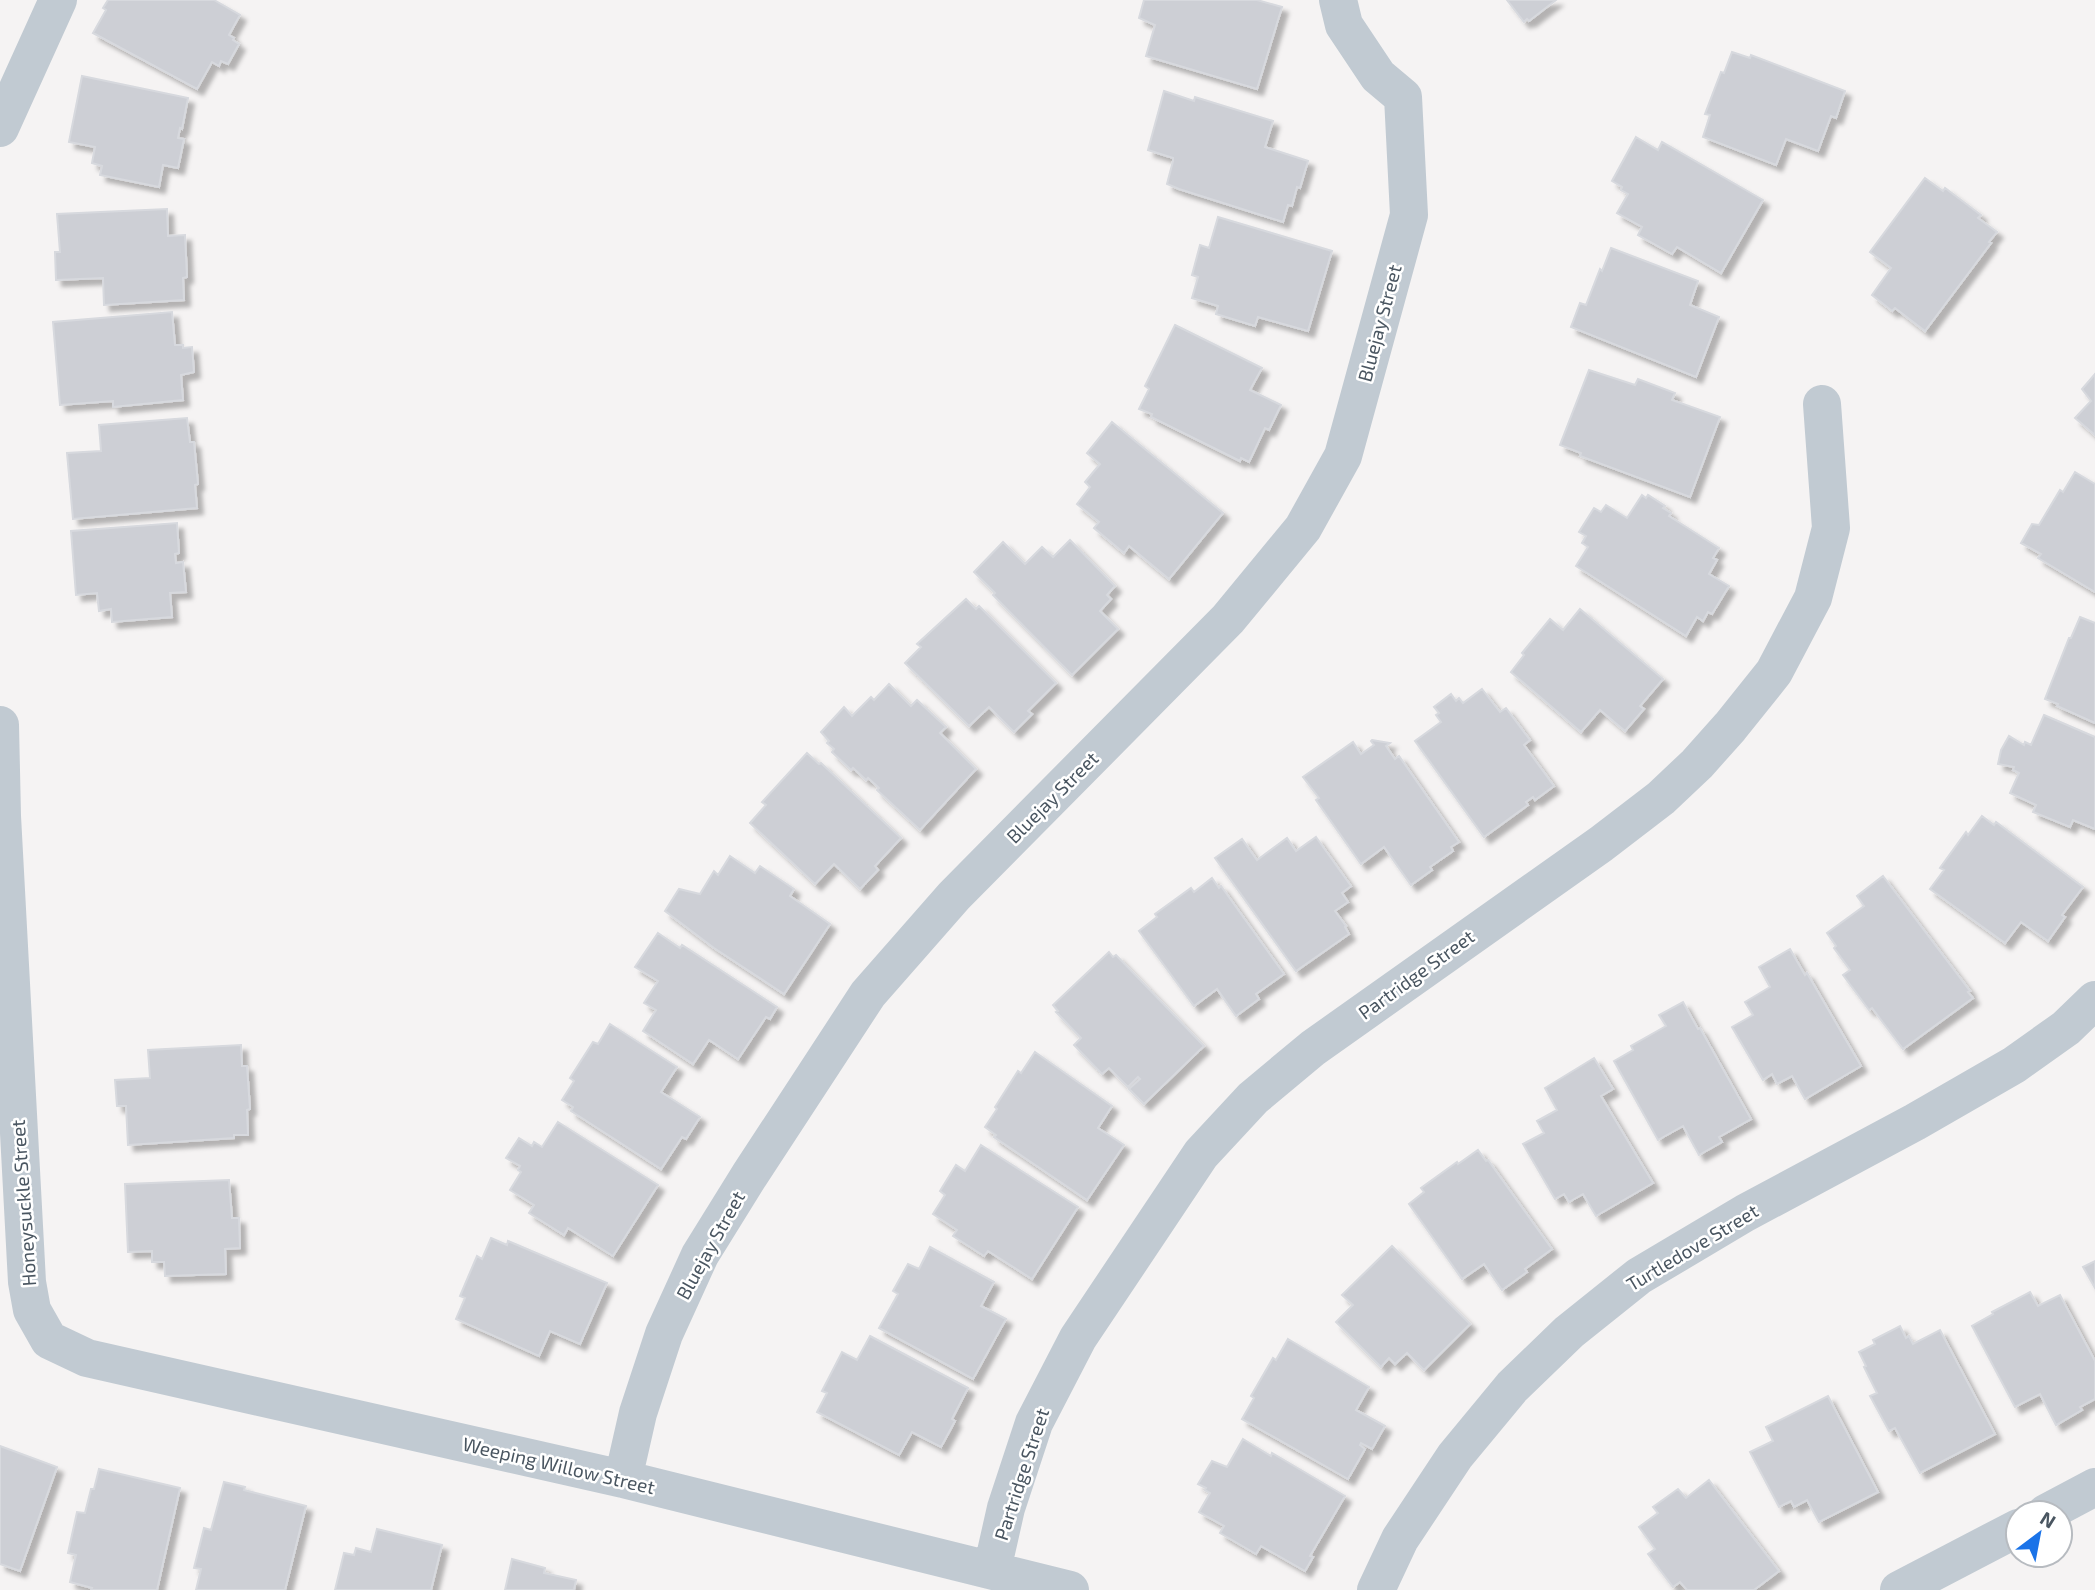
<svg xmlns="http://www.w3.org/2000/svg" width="2095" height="1590" font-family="'Exo 2',sans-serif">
<defs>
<filter id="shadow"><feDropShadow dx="6" dy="6" stdDeviation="2" flood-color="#0004"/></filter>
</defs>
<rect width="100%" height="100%" fill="#f5f3f3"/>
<!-- building -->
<path fill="#cdcfd5" stroke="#d7d9de" stroke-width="2" filter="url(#shadow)" d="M 108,0 L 214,0 L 240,15 L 229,35 L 234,38 L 233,40 L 239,44 L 228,64 L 221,61 L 219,66 L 212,62 L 197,89 L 93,33 L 106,10 L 103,8 Z
M 1144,0 L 1257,0 L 1282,7 L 1257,89 L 1146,56 L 1155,25 L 1139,18 Z
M 1507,0 L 1556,0 L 1529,21 L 1527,19 L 1524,22 Z
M 1732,52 L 1750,58 L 1751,55 L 1845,91 L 1836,118 L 1831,116 L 1818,151 L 1786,139 L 1776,165 L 1703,137 L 1710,115 L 1705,114 L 1721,72 L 1724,73 Z
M 82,76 L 188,98 L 182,129 L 180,128 L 178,138 L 184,139 L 178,168 L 163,165 L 159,187 L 100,175 L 102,166 L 92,163 L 95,147 L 69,142 Z
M 1164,91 L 1194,101 L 1195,97 L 1273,121 L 1265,147 L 1308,161 L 1300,188 L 1297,187 L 1292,206 L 1288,205 L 1283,222 L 1179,189 L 1167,184 L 1173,161 L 1173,158 L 1148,150 Z
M 1636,137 L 1658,150 L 1662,142 L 1763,200 L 1721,273 L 1677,247 L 1672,254 L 1638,235 L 1642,227 L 1617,213 L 1628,194 L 1621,190 L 1622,187 L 1612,181 Z
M 1925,178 L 1943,191 L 1945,188 L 1981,215 L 1978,218 L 1997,232 L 1989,242 L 1991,243 L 1925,331 L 1895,308 L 1892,311 L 1872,295 L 1891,268 L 1870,252 Z
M 167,209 L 168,236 L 185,235 L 187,277 L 183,278 L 184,300 L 104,305 L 103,278 L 56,280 L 55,252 L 60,252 L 57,214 Z
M 1218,217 L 1332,251 L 1308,331 L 1258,317 L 1255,326 L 1216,314 L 1218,306 L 1192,298 L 1198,277 L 1192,275 L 1200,245 L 1209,248 Z
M 1611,248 L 1698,281 L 1690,305 L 1719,317 L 1696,377 L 1571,327 L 1580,303 L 1586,305 L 1600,269 L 1602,271 Z
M 172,312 L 175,345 L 183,345 L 183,348 L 192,347 L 194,372 L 181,375 L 183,400 L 113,407 L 113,401 L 60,405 L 53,322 Z
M 1175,325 L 1262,368 L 1250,390 L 1281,405 L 1269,430 L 1265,428 L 1249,462 L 1241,458 L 1240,461 L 1151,417 L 1152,414 L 1139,409 L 1149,389 L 1145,386 Z
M 1589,370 L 1635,385 L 1638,379 L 1675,393 L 1672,400 L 1720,417 L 1690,497 L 1580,456 L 1581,453 L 1560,445 Z
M 2095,374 L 2095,435 L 2075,418 L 2091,401 L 2082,389 Z
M 187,418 L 190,442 L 194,442 L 198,484 L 195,485 L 197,508 L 73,519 L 67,453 L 101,451 L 99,425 Z
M 1112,422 L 1223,513 L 1169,579 L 1129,546 L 1124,553 L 1094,528 L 1099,522 L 1077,504 L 1090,487 L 1085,482 L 1100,464 L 1087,453 Z
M 2075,472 L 2095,484 L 2095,592 L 2038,558 L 2041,554 L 2021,543 L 2032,524 L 2039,525 L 2060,490 L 2063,492 Z
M 1642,495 L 1646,498 L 1648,495 L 1665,506 L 1663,508 L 1671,513 L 1669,516 L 1719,548 L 1713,558 L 1717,560 L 1709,574 L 1729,586 L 1712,614 L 1708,612 L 1703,621 L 1697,617 L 1686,636 L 1576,566 L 1588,547 L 1582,543 L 1586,536 L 1579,532 L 1594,508 L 1601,512 L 1606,505 L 1627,518 Z
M 177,523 L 179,553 L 175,554 L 176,563 L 183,562 L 186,592 L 170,593 L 172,617 L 112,622 L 111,609 L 99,611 L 97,593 L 76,595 L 71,531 Z
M 1070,540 L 1115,586 L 1107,595 L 1111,599 L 1100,611 L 1118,629 L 1072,675 L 993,595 L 995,593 L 974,572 L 1003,542 L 1025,564 L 1042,547 L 1053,557 Z
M 966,599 L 976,609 L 979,606 L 1056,683 L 1028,711 L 1032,714 L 1014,732 L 989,707 L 969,726 L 905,663 L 921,647 L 917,644 Z
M 1580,609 L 1663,679 L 1640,706 L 1644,709 L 1625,731 L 1600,710 L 1581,732 L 1511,672 L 1524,655 L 1522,653 L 1550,619 L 1563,630 Z
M 2080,617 L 2095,623 L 2095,723 L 2057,706 L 2058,704 L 2045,699 L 2069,638 L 2071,638 Z
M 889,684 L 911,706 L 917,700 L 946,727 L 940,733 L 976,769 L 920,830 L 877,790 L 879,788 L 868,778 L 866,780 L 853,768 L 851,770 L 832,752 L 834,749 L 827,743 L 829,741 L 821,732 L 844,707 L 852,716 L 871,697 L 874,700 Z
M 1482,689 L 1500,712 L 1506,708 L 1530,740 L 1524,745 L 1554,786 L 1535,800 L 1533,797 L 1526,802 L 1528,805 L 1484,837 L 1415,741 L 1441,722 L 1436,715 L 1439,713 L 1434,707 L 1451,694 L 1456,701 L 1459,698 L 1463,703 Z
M 2044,715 L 2095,737 L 2095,829 L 2073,820 L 2070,827 L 2033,812 L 2036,805 L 2010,793 L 2019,773 L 2013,770 L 2014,767 L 1998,764 L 2001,750 L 2009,736 L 2024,745 L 2025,742 L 2031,745 Z
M 1372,740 L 1390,743 L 1386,746 L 1395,759 L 1399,756 L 1459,842 L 1451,847 L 1453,851 L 1430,867 L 1432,870 L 1411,885 L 1384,847 L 1361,864 L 1316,800 L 1319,798 L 1303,777 L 1353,742 L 1361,754 L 1374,745 L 1371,741 Z
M 807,753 L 819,764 L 821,763 L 901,838 L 875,866 L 878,870 L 860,889 L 834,864 L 815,884 L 750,823 L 766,805 L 762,802 Z
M 1982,816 L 1994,825 L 1996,822 L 2083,887 L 2062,915 L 2065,917 L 2048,941 L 2021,922 L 2005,943 L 1930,889 L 1944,870 L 1940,868 L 1966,832 L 1968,835 Z
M 1316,837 L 1351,886 L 1342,893 L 1348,902 L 1335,911 L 1346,926 L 1345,927 L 1349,934 L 1296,971 L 1215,858 L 1242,839 L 1257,860 L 1287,838 L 1296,851 Z
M 730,856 L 755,873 L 760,866 L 794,889 L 790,896 L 830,924 L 784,994 L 714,948 L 665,911 L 679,889 L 700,894 L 714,871 L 718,875 Z
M 1883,876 L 1970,991 L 1968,992 L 1973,998 L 1903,1049 L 1872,1008 L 1869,1010 L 1843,975 L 1850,970 L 1834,948 L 1836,946 L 1827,933 L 1864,906 L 1857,896 Z
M 1212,878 L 1219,888 L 1221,886 L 1284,974 L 1256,994 L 1259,999 L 1236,1016 L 1217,989 L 1194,1006 L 1139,931 L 1157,917 L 1155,914 L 1191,888 L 1194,892 Z
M 658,933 L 680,948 L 682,945 L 777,1007 L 770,1019 L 766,1017 L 738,1059 L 709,1040 L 693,1064 L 643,1031 L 656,1010 L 644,1003 L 658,981 L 635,967 Z
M 1790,949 L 1805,975 L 1807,973 L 1861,1066 L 1805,1099 L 1792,1076 L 1777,1084 L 1772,1074 L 1763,1080 L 1732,1027 L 1753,1015 L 1745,1002 L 1770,987 L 1759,967 Z
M 1109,952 L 1113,957 L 1116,955 L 1204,1046 L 1144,1104 L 1129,1089 L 1140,1079 L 1138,1077 L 1128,1087 L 1109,1068 L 1102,1074 L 1074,1045 L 1081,1038 L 1056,1012 L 1058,1011 L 1053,1005 Z
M 1683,1002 L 1698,1029 L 1700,1028 L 1751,1119 L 1719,1137 L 1722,1142 L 1699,1155 L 1683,1126 L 1658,1140 L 1614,1061 L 1633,1050 L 1631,1046 L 1666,1026 L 1659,1015 Z
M 610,1024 L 677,1067 L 661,1092 L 700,1117 L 686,1139 L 682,1137 L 661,1169 L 571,1111 L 573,1107 L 562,1100 L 574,1081 L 570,1078 L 593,1042 L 598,1044 Z
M 241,1045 L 242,1066 L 247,1066 L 250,1109 L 247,1110 L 248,1135 L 234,1135 L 234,1138 L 128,1145 L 126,1106 L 117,1106 L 115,1080 L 150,1078 L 148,1050 Z
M 1035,1052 L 1112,1106 L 1098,1128 L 1124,1145 L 1087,1200 L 994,1137 L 996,1135 L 985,1127 L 997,1109 L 995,1107 L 1018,1071 L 1021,1073 Z
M 1594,1058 L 1613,1089 L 1601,1096 L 1653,1183 L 1596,1216 L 1583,1194 L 1569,1202 L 1564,1194 L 1555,1199 L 1523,1144 L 1544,1133 L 1537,1121 L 1557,1110 L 1545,1088 Z
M 558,1122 L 658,1185 L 613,1256 L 568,1228 L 564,1235 L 529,1213 L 534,1205 L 510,1190 L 521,1172 L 518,1170 L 520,1166 L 506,1158 L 519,1138 L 532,1146 L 534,1142 L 542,1147 Z
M 981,1145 L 1078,1207 L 1032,1279 L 988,1251 L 984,1256 L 953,1236 L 957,1230 L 933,1214 L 945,1195 L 940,1191 L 956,1165 L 965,1171 Z
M 1478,1150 L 1486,1161 L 1488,1160 L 1552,1249 L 1525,1269 L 1527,1272 L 1502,1290 L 1484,1264 L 1462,1279 L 1409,1204 L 1424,1192 L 1421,1188 L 1457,1162 L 1458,1164 Z
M 229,1180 L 232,1218 L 239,1218 L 240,1248 L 225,1249 L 226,1274 L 165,1276 L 164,1262 L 152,1262 L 152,1251 L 128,1252 L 125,1184 Z
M 491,1238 L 507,1245 L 508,1241 L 607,1283 L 580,1344 L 550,1331 L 539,1356 L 456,1319 L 465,1298 L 460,1296 L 477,1256 L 482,1259 Z
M 1392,1246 L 1470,1324 L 1424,1370 L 1407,1353 L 1395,1364 L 1389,1358 L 1381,1367 L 1336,1322 L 1353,1305 L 1342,1295 Z
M 930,1247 L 994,1282 L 981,1306 L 1006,1319 L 973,1379 L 879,1328 L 898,1294 L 893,1291 L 908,1264 L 919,1269 Z
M 2095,1261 L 2095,1288 L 2083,1267 Z
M 2030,1292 L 2038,1306 L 2060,1295 L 2095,1361 L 2095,1399 L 2080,1407 L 2082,1410 L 2056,1425 L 2040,1394 L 2015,1407 L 1972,1326 L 1993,1314 L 1992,1312 Z
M 1900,1326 L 1906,1338 L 1909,1336 L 1913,1344 L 1940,1330 L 1995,1434 L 1920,1473 L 1895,1428 L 1889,1431 L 1870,1396 L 1877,1393 L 1864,1367 L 1866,1366 L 1859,1352 L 1875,1344 L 1873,1340 Z
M 870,1336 L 968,1388 L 952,1419 L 955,1421 L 941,1447 L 912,1432 L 899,1455 L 817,1412 L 827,1393 L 822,1391 L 842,1352 L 857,1360 Z
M 1288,1339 L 1369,1387 L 1356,1410 L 1385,1426 L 1372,1449 L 1361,1443 L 1360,1445 L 1365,1449 L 1348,1479 L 1242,1419 L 1254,1398 L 1251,1396 L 1273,1358 L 1276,1360 Z
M 1828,1396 L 1878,1492 L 1819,1522 L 1807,1500 L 1794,1507 L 1791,1501 L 1779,1507 L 1750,1452 L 1773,1441 L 1766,1427 Z
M 1243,1439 L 1271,1456 L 1272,1453 L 1345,1496 L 1310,1556 L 1313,1557 L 1305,1571 L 1261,1546 L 1256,1554 L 1220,1533 L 1224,1526 L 1199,1512 L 1210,1493 L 1205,1490 L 1206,1488 L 1198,1484 L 1212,1461 L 1227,1467 Z
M 0,1446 L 57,1467 L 20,1571 L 0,1564 Z
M 99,1469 L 180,1488 L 157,1590 L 91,1590 L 92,1588 L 70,1582 L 76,1555 L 68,1553 L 77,1512 L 85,1513 L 91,1489 L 94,1489 Z
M 1709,1480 L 1779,1571 L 1754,1590 L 1687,1590 L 1680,1582 L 1673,1587 L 1648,1554 L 1655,1549 L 1639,1527 L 1658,1513 L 1653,1507 L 1678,1489 L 1686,1498 Z
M 224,1482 L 245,1487 L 244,1490 L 306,1506 L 285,1590 L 196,1590 L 201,1569 L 194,1568 L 204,1528 L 211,1530 Z
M 377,1529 L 442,1545 L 431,1590 L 335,1590 L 344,1553 L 354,1555 L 356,1548 L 371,1552 Z
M 512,1559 L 545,1568 L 544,1573 L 576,1580 L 574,1590 L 505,1590 Z"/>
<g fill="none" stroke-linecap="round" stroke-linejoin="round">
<!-- minor -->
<path stroke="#c1cad2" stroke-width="38" d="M 0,128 L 58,0
M 0,725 L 2,816 L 27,1282 L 32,1310 L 49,1340 L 87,1358 L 623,1479 L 1070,1590
M 623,1479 L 638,1413 L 664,1334 L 700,1255 L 749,1176 L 868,994 L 954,896 L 1228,619 L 1303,528 L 1343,456 L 1409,215 L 1403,97 L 1378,76 L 1344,25 L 1338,0
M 2046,1513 L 2095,1487
M 992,1570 L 1006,1508 L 1034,1423 L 1078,1338 L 1201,1154 L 1253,1098 L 1313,1048 L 1601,844 L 1661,798 L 1697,764 L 1730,727 L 1774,672 L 1813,598 L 1831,528 L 1822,404
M 1376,1590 L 1400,1539 L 1455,1456 L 1512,1387 L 1569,1332 L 1639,1276 L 1745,1213 L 1915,1122 L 2014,1065 L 2066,1028 L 2095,1000
M 1899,1590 L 2018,1528"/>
</g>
<g text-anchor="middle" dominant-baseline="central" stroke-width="5" stroke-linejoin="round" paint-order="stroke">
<!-- street labels -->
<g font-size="19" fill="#4a5661" stroke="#fff">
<text transform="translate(1379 323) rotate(-75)">Bluejay Street</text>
<text transform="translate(1052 797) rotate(-45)">Bluejay Street</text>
<text transform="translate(1416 974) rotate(-36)">Partridge Street</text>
<text transform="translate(23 1203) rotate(-94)">Honeysuckle Street</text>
<text transform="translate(710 1245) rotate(-61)">Bluejay Street</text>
<text transform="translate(1692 1247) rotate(-31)">Turtledove Street</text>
<text transform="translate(559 1465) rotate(13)">Weeping Willow Street</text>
<text transform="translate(1021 1474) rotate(-72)">Partridge Street</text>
</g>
</g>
<!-- north arrow -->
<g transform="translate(2039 1534) rotate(32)"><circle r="33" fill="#ffffff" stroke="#b7bbc0" stroke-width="2"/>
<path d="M0-5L12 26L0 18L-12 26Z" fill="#1a73e8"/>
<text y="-10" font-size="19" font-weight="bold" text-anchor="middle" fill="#4a5661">N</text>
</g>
</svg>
